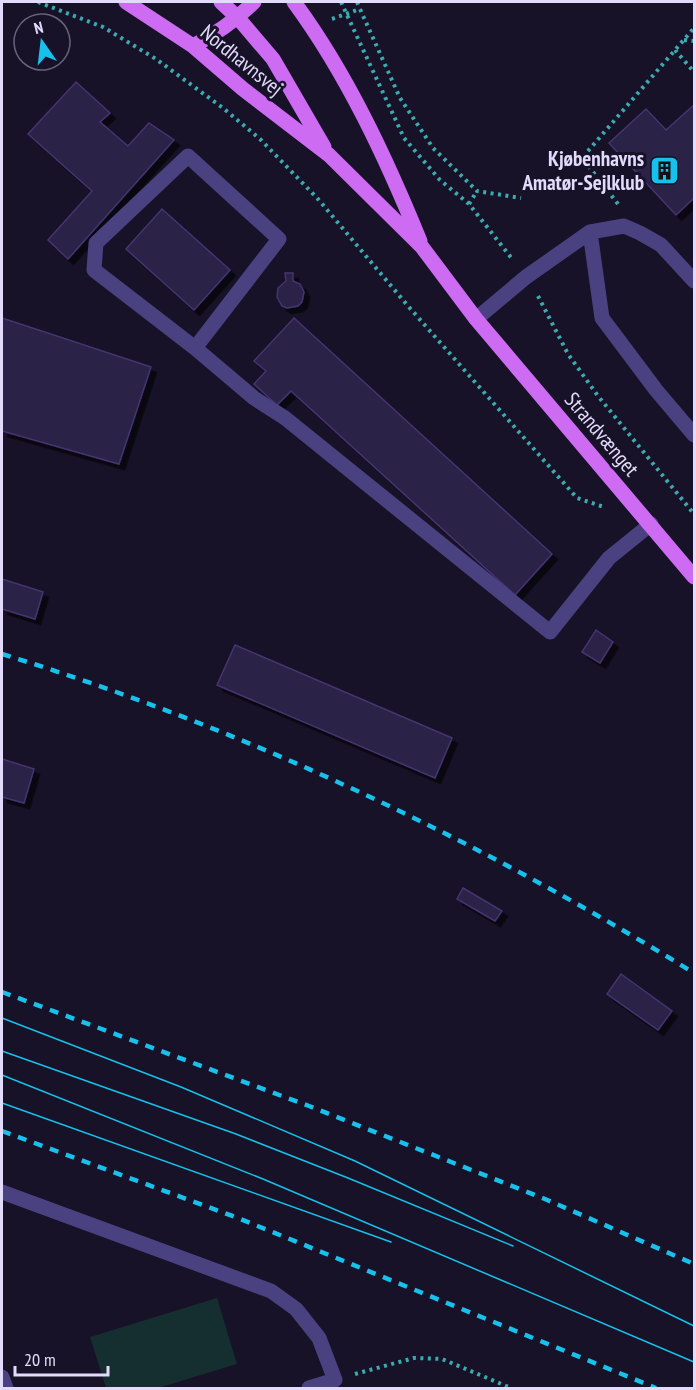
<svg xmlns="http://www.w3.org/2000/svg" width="696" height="1390" font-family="'PT Sans Narrow',sans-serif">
<defs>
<filter id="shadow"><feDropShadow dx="5.5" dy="5.5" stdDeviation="0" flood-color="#0009"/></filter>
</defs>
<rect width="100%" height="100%" fill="#171227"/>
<!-- green -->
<path fill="#152e30" d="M 217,1298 L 237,1364 L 158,1388 L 106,1388 L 90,1337 Z"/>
<!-- building -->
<path fill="#2b2046" stroke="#453470" stroke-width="1.5" filter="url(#shadow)" d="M 76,82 L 110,113 L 100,122 L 128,146 L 149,123 L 174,140 L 68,259 L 48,240 L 92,191 L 28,134 Z
M 694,105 L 694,198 L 676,215 L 609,143 L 646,109 L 666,130 Z
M 162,209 L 230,270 L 194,310 L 126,249 Z
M 285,273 L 293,273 L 293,281 L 300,284 L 304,292 L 302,302 L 298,306 L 287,308 L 282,306 L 277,297 L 278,288 L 286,281 Z
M 2,318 L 151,367 L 119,464 L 2,431 Z
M 294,318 L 552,554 L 515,595 L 291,391 L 277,405 L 254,384 L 266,371 L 254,361 Z
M 2,579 L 43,592 L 35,619 L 2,609 Z
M 596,630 L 613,642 L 600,663 L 582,652 Z
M 235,645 L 452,738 L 435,778 L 217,685 Z
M 2,759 L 34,769 L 24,803 L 2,797 Z
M 463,888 L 502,911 L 495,921 L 457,899 Z
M 621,974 L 672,1011 L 658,1030 L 607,994 Z"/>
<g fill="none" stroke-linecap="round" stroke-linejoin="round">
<!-- path -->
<path stroke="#3babb0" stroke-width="4" stroke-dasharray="3 4.5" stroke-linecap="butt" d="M 38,2 L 103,27 L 156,59 L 223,108 L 260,139 L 318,199 L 408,306 L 577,498 L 604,507
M 341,2 L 404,138 L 440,180 L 469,204 L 513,260
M 357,2 L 360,9
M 332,19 L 360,9 L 400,98 L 433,148 L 477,191 L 521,198
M 684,40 L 694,41
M 675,50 L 694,72
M 469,204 L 477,191
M 618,204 L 582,158 L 694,28
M 538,296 L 568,354 L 598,396 L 694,514
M 355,1374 L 414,1358 L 442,1359 L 511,1388"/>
<!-- lane -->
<path stroke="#4a4181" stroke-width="15" d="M 590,232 L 602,318 L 656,390 L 694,435
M 476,319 L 526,277 L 590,232 L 624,226 L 640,233 L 661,245 L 694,281
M 195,348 L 279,239 L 188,156 L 96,243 L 94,270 L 195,348 L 254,398 L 285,418 L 550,632 L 609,558 L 651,524
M 2,1192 L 271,1291 L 296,1309 L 319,1338 L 335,1380 L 309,1388"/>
<!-- street -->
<path stroke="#4a4181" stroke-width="15" d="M 2,1377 L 6,1388"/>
<!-- primary -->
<path stroke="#cd6bf2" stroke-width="15" d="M 126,2 L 193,46 L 243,89 L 329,155 L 422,247 L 476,319 L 694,577
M 221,2 L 238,18 L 273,59 L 324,147
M 294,2 C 347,74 386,158 420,241
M 193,46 C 216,34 235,21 254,2"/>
<!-- tram -->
<path stroke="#17c1eb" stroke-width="1.5" d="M 2,1018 L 181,1087 L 355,1161 L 694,1326
M 2,1051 L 236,1134 L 348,1178 L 513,1246
M 2,1075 L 263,1179 L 694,1362
M 2,1103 L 391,1242"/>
<!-- rail -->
<path stroke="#17c1eb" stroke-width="4.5" stroke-dasharray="9 8" stroke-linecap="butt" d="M 2,654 C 246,729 477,839 694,973
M 2,992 L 309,1106 L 545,1199 L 694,1264
M 2,1131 L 238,1218 L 656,1388"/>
</g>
<!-- icons -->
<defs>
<symbol id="building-square" viewBox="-11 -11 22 22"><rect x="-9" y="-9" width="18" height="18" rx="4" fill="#17c1eb" stroke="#171227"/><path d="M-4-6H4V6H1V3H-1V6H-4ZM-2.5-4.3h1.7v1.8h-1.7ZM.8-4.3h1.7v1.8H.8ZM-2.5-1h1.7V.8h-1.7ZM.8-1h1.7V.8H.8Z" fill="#111"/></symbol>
</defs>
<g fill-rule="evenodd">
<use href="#building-square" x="648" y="154" width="33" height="33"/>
</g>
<g text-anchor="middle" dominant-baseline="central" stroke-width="6" stroke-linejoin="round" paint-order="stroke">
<!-- street labels -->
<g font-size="21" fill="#e2dbfc" stroke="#171227">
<text transform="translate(242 60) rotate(39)">Nordhavnsvej</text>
<text transform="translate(602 434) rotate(50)">Strandvænget</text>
</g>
<!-- poi labels -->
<g font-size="21" font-weight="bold" fill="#e2dbfc" stroke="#171227" text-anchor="end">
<text x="644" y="158">Kjøbenhavns<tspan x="644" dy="24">Amatør-Sejlklub</tspan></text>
</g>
</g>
<!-- border -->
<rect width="696" height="1390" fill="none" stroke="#e2dbfc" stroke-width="6"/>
<!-- north arrow -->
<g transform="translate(42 42) rotate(346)"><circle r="28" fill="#171227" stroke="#68627c" stroke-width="1.5"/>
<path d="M0-4.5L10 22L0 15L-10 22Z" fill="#17c1eb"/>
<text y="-9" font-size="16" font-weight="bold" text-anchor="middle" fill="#e2dbfc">N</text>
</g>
<!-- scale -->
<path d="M15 1366v9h93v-9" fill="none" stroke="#e2dbfc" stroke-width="3"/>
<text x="24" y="1366" font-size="18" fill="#e2dbfc" stroke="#171227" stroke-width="4.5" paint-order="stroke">20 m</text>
</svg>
